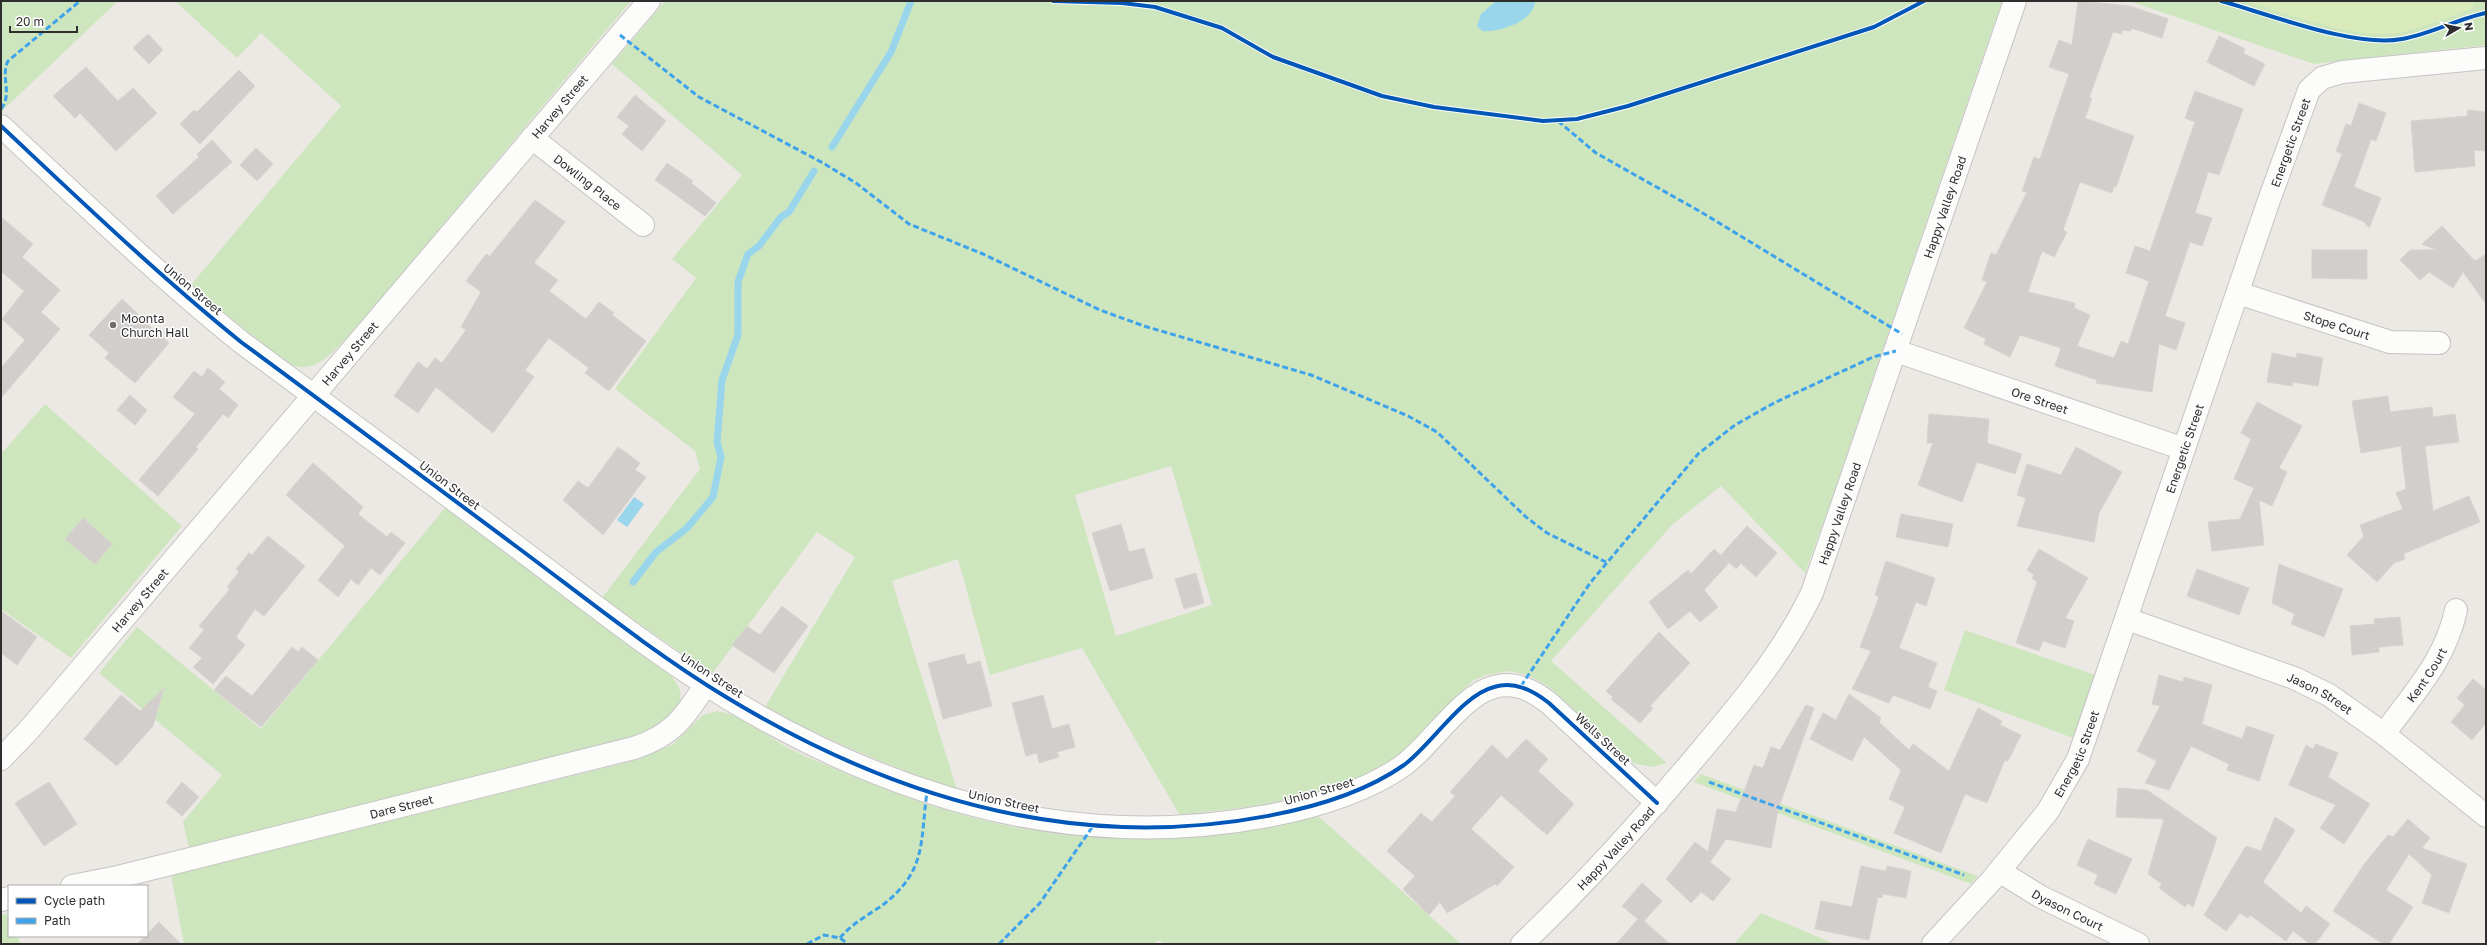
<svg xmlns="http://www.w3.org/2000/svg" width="2487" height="945" font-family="'Golos Text',sans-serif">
<rect width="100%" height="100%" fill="#ece8e4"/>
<!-- green -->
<path fill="#cee6be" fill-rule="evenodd" d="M 1,1 L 118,1 L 2,111 Z
M 175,1 L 631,1 L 352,333 C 334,350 313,379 286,362 L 190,286 L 341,106 L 261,33 L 237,58 Z
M 665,1 L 2002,1 L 1825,518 L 1805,573 L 1721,486 L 1673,524 L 1551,661 L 1667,763 L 1652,767 L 1633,763 L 1549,687 L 1530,676 L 1510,671 L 1486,675 L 1474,680 C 1450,699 1434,727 1410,746 C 1347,797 1258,808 1179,814 L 1082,648 L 990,675 L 958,559 L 892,581 L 957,790 C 891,767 827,740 765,707 L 855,557 L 817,532 L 712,674 L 602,598 L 700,469 L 695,451 L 615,389 L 696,278 L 672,259 L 742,175 L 612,64 ZM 1171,466 L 1212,605 L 1116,636 L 1075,495 Z
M 2129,1 L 2486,1 L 2486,45 L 2314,64 Z
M 45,404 L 182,526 L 71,658 L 1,609 L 1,454 Z
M 445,508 L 671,676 C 697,704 665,723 641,734 L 189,848 L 183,822 L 222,775 L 99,673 L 137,627 L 261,729 Z
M 1965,630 L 2095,675 L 2073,738 L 1944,690 Z
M 717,711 C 741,714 762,733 783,745 C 805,757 829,766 852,776 C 1014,844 1145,855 1317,815 L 1461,944 L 1162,944 L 1160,940 L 1152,944 L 184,944 L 171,875 L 640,759 L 673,744 L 703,715 Z
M 1701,774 L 1964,871 L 1978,876 L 1971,884 L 1694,782 Z
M 1761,913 L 1835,944 L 1734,944 Z
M 7,914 L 9,936 L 17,936 L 21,944 L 1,944 L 1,915 Z"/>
<!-- pitch -->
<path fill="#d9eabb" d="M 2244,1 L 2474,1 L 2473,8 C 2448,17 2423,28 2398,33 C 2355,40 2286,13 2244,1 Z"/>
<!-- water -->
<path fill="#99d6ec" d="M 1496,1 L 1535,1 C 1535,21 1498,33 1482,31 L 1477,26 L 1481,14 Z
M 634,497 L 644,504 L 627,527 L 617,520 Z"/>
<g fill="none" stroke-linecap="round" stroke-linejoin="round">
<!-- stream -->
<path stroke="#99d6ec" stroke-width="7" d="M 832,147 L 891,52 L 911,1
M 633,582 L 656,552 L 687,528 L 713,497 L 721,457 L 717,442 L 722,380 L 738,335 L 738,282 L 748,254 L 759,246 L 781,217 L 789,212 L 814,171"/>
</g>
<!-- building -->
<path fill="#d1cecb" stroke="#d7d4d0" d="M 2078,1 L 2130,6 L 2168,19 L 2162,38 L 2131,28 L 2131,31 L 2122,30 L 2122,34 L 2113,32 L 2089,98 L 2092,98 L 2085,118 L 2134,136 L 2116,187 L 2114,186 L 2112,193 L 2080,182 L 2063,230 L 2067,232 L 2054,257 L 2042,251 L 2028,292 L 2075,303 L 2074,308 L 2090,315 L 2077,346 L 2114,358 L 2121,341 L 2128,344 L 2149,281 L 2126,273 L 2135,246 L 2150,251 L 2195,122 L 2185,118 L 2195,91 L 2243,109 L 2219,175 L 2208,172 L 2195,213 L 2212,218 L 2202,246 L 2190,242 L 2165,316 L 2185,323 L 2176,350 L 2159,344 L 2152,392 L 2096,383 L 2097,380 L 2055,366 L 2061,348 L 2020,335 L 2010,357 L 1984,344 L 1986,339 L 1964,328 L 1987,282 L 1982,280 L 1991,253 L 1996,255 L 2027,192 L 2022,191 L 2034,157 L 2040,159 L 2069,74 L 2049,67 L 2059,40 L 2072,45 Z
M 148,34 L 163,50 L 149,64 L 133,48 Z
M 2219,36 L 2245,49 L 2243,53 L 2265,64 L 2254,86 L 2207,62 Z
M 86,67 L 118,101 L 133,88 L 157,113 L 116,151 L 80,113 L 75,118 L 53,96 Z
M 239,70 L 255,86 L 200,144 L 180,124 L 194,110 L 197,112 Z
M 635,95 L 666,121 L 642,151 L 622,134 L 629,126 L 617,117 Z
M 2359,103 L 2386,113 L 2376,141 L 2371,139 L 2354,187 L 2381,198 L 2369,228 L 2363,221 L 2322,205 L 2342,154 L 2336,151 L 2346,124 L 2351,126 Z
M 2468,110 L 2486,112 L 2486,151 L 2474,150 L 2475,166 L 2415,172 L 2411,121 L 2467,116 Z
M 212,140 L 232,162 L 173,214 L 156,196 L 199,157 L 197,154 Z
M 256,148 L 273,164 L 257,181 L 240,165 Z
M 667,163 L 693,181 L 691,183 L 716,203 L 705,216 L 655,180 Z
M 535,200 L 565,222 L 534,263 L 558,280 L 549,291 L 586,319 L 599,302 L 614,313 L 612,315 L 646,341 L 609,391 L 585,373 L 589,368 L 549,338 L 525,370 L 534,377 L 493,433 L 436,387 L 418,413 L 394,396 L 418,362 L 427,369 L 435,358 L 442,363 L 466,330 L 461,327 L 481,292 L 466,281 L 486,254 L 490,256 Z
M 1,217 L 33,244 L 22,257 L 60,290 L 41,312 L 60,329 L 1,398 L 1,368 L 25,340 L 2,319 L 24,291 L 1,271 Z
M 2442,226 L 2475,261 L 2486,254 L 2486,304 L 2463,272 L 2453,288 L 2429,272 L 2420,280 L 2400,260 L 2410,250 L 2437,250 L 2422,244 Z
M 2312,250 L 2367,250 L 2367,279 L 2312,278 Z
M 122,299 L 138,314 L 137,315 L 169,343 L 135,383 L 105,358 L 109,353 L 89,335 Z
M 2272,353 L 2296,358 L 2297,353 L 2323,358 L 2318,386 L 2293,382 L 2292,386 L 2267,382 Z
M 208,368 L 225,382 L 219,389 L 238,405 L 228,418 L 223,414 L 196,447 L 198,449 L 158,496 L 139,480 L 195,414 L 173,397 L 194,371 L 202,377 Z
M 130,395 L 147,410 L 135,425 L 117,410 Z
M 2388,396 L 2390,412 L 2432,407 L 2433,417 L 2455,414 L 2459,442 L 2425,446 L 2433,511 L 2469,496 L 2480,522 L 2403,554 L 2405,559 L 2394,563 L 2377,582 L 2347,555 L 2364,536 L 2360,525 L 2403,509 L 2396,493 L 2406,489 L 2401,446 L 2361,453 L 2352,401 Z
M 2257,402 L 2302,426 L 2279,468 L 2287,472 L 2272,506 L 2259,500 L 2264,545 L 2212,551 L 2208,522 L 2240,519 L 2254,488 L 2234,479 L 2251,439 L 2241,433 Z
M 1929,414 L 1989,419 L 1987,443 L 2022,454 L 2015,474 L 1977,462 L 1962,502 L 1918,485 L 1933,443 L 1927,443 Z
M 618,447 L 640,463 L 635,470 L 646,477 L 603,535 L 563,500 L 578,481 L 588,488 Z
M 2076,447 L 2122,472 L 2099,513 L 2094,542 L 2017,526 L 2026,498 L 2017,495 L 2027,464 L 2061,475 Z
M 313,463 L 363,507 L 358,514 L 387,537 L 391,532 L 405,543 L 380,575 L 371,568 L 358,585 L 351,579 L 338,597 L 318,580 L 345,546 L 286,495 Z
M 1901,514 L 1953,524 L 1948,547 L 1896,537 Z
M 83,518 L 112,544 L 95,564 L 65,539 Z
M 1121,524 L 1129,552 L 1144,548 L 1153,578 L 1110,591 L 1092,533 Z
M 1747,526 L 1777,553 L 1756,577 L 1741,563 L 1736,569 L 1721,555 Z
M 268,536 L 305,566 L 264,616 L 255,609 L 236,637 L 245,645 L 213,684 L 193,667 L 202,658 L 189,648 L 204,630 L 199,626 L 230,589 L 227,587 L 239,572 L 236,569 L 249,553 L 252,555 Z
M 1714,549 L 1729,563 L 1704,590 L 1718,607 L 1700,622 L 1690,611 L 1668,629 L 1649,602 L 1688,570 L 1691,574 Z
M 2039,549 L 2088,578 L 2065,618 L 2074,621 L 2065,648 L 2043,641 L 2039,651 L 2016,643 L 2037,582 L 2032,578 L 2034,575 L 2027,570 Z
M 1886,561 L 1935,578 L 1926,606 L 1916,602 L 1899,648 L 1937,663 L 1928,687 L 1937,691 L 1930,709 L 1893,695 L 1889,703 L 1852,689 L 1871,651 L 1860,647 L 1879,597 L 1875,595 Z
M 2279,564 L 2343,589 L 2324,637 L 2291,624 L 2295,614 L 2272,603 Z
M 2197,569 L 2249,588 L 2239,615 L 2187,596 Z
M 1196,573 L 1204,603 L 1184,609 L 1175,579 Z
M 782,606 L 808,626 L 774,673 L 732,645 L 747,626 L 760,635 Z
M 1,611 L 37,637 L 17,665 L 1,653 Z
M 2400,617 L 2403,645 L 2379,647 L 2379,652 L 2352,655 L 2350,626 L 2375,624 L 2374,619 Z
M 1659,632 L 1690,663 L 1650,706 L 1653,708 L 1640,723 L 1611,699 L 1613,697 L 1606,691 Z
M 292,647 L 298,652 L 302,647 L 318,660 L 261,727 L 214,690 L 226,676 L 252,696 Z
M 964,654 L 967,665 L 980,661 L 992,706 L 943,719 L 928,663 Z
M 2159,675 L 2183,682 L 2184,677 L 2212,685 L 2202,724 L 2242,739 L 2247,726 L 2274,735 L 2259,781 L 2227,770 L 2229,764 L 2191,746 L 2169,790 L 2145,783 L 2157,761 L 2137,751 L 2160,706 L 2152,704 Z
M 2473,679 L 2486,690 L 2486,723 L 2472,740 L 2451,722 L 2465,705 L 2457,698 Z
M 164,688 L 153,726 L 117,766 L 84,739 L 121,695 L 140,711 Z
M 1849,694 L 1881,718 L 1879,722 L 1909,750 L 1913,744 L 1949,771 L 1978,708 L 2002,721 L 2000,725 L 2021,735 L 2008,761 L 2005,760 L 1987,803 L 1965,794 L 1941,853 L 1894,833 L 1905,807 L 1889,799 L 1901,770 L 1864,737 L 1852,761 L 1810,739 L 1823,713 L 1836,720 Z
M 1043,695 L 1052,729 L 1069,724 L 1075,747 L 1057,752 L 1059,757 L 1039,763 L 1037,753 L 1026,756 L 1012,703 Z
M 1806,705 L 1814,708 L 1778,810 L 1771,848 L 1726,839 L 1710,862 L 1731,879 L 1713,901 L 1701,892 L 1691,903 L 1666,879 L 1695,842 L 1708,852 L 1717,809 L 1736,812 L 1754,765 L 1763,768 L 1771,747 L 1780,750 Z
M 1526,739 L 1548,759 L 1538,771 L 1574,804 L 1547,835 L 1501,795 L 1471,829 L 1514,867 L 1497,886 L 1495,884 L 1447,913 L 1440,902 L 1429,915 L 1403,889 L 1415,876 L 1387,851 L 1421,813 L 1432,822 L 1455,796 L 1450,792 L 1492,745 L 1507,759 Z
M 2316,744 L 2338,753 L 2328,777 L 2370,804 L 2344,844 L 2320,828 L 2336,805 L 2289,785 L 2306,745 L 2313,749 Z
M 49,782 L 77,824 L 44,846 L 15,803 Z
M 182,782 L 199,797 L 182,816 L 166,802 Z
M 2118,788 L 2147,790 L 2217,838 L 2193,907 L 2188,903 L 2185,907 L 2159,888 L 2162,884 L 2148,874 L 2164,819 L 2116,817 Z
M 2275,817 L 2295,830 L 2263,882 L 2301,913 L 2306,906 L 2330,924 L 2315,944 L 2310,944 L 2293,931 L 2286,941 L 2250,915 L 2248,918 L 2240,913 L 2226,931 L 2204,915 L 2246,846 L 2261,851 Z
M 2408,819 L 2430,838 L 2422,848 L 2467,864 L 2449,913 L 2422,903 L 2432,875 L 2409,854 L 2386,890 L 2413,907 L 2389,944 L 2383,944 L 2333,911 L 2365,863 L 2388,835 L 2393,837 Z
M 2088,839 L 2132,859 L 2116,894 L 2094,884 L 2098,875 L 2077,865 Z
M 1861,866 L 1886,871 L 1887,866 L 1911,871 L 1906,898 L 1883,894 L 1882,898 L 1878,897 L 1869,940 L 1815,929 L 1821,901 L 1852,907 Z
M 1642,883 L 1662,901 L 1644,921 L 1670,944 L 1616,944 L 1638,919 L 1622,906 Z
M 159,922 L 181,944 L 137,944 Z"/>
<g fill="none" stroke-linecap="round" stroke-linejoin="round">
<defs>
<g id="minor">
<path d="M 1,126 C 80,200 157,274 241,342 C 332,409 422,476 513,544 C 583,596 652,652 726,697 C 846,770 981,822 1122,827 C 1207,830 1333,815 1404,765 C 1432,744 1462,695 1494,687 C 1515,681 1532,690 1549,703 L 1657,803"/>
<path id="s1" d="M 532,138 L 643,225"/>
<path id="s2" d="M 2238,293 L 2390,342 L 2439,343"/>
<path id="s3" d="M 1896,351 L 2184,449"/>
<path id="s4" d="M 2127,619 L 2294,678 L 2329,695 L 2384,734 L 2486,816"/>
<path id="s5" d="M 2384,734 C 2414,692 2445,661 2456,610"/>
<path id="s6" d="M 1,759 L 28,731 L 649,1"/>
<path id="s7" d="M 1999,871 L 2041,897 L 2138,944"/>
<path id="s8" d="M 72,886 L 118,877 L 634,748 C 672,736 685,717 706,684"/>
<path d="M 1,900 L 9,898"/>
<path id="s9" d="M 1522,944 C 1583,886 1639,824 1693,760 C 1738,707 1782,655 1812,593 L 2015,1"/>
<path id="s10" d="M 1933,944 L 1991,881 L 2048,811 L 2078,759 L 2268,203 L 2309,90 L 2322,78 L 2342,72 L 2486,58"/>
</g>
</defs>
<!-- minor casing -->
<use href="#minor" stroke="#c5c4c5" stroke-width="24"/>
<!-- minor -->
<use href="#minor" stroke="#fcfcfb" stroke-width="22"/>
<!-- quiet -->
<path stroke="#3ea3eb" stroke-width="3" stroke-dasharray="6 3" stroke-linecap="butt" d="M 620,35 L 699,97 L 823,163 L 856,183 L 909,224 L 983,254 L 1100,310 L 1144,326 L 1311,375 L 1408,416 L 1437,432 L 1526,517 L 1547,533 L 1606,562
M 1,109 C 13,94 0,77 8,61 L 80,1
M 1558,121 L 1596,153 L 1701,212 L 1902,334
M 1521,686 L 1590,583 L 1698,454 L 1735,425 L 1774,403 L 1873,357 L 1896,351
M 1709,782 L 1964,875
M 840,938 C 851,924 870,914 884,904 C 927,870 920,842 927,792
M 807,944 L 824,935 L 840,938 L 848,944
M 999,944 L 1040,903 L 1093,826"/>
<defs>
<path id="cycleway" d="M 1053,1 L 1122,3 L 1155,7 L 1222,28 L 1273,57 L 1382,96 L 1434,107 L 1543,121 L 1577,119 L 1628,106 L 1874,27 L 1924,1
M 2221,1 C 2269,14 2354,48 2402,39 C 2431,34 2457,19 2486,13
M 1,126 C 80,200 157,274 241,342 C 332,409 422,476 513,544 C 583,596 652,652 726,697 C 846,770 981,822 1122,827 C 1207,830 1333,815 1404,765 C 1432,744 1462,695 1494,687 C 1515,681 1532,690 1549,703 L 1657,803"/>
</defs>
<!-- cycleway casing -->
<use href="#cycleway" stroke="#fff" stroke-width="6"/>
<!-- cycleway -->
<use href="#cycleway" stroke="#0057b8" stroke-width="4"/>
</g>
<!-- markers -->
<circle fill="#706f6e" stroke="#fff" stroke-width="1.5" cx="113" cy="325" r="4"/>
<g text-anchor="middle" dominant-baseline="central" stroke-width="3" stroke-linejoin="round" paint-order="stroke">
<!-- street labels -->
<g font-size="12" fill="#2e2e2e" stroke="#fff">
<text stroke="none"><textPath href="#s6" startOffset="859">Harvey Street</textPath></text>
<text stroke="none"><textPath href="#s10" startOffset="888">Energetic Street</textPath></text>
<text stroke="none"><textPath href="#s1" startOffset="71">Dowling Place</textPath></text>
<text stroke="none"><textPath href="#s9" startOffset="865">Happy Valley Road</textPath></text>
<text transform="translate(193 289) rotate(40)">Union Street</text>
<text stroke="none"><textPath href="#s2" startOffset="104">Stope Court</textPath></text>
<text stroke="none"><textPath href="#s6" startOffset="535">Harvey Street</textPath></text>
<text stroke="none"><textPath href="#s3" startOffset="152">Ore Street</textPath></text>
<text stroke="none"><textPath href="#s10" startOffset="564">Energetic Street</textPath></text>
<text transform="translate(450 485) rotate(37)">Union Street</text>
<text stroke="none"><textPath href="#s9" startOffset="541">Happy Valley Road</textPath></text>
<text stroke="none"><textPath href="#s6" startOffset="211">Harvey Street</textPath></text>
<text stroke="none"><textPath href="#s5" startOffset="73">Kent Court</textPath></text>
<text transform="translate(712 675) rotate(33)">Union Street</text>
<text stroke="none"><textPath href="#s4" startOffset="207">Jason Street</textPath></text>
<text transform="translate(1603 739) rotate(43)">Wells Street</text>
<text stroke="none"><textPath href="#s10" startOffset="240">Energetic Street</textPath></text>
<text transform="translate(1319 791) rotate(-16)">Union Street</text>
<text transform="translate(1004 801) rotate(12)">Union Street</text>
<text stroke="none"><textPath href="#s8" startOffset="339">Dare Street</textPath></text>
<text stroke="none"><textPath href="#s9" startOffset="134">Happy Valley Road</textPath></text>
<text stroke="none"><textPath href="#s7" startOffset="79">Dyason Court</textPath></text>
</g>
<!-- poi labels -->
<g font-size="12" fill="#2e2e2e" stroke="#fff" text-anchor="start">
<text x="121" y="318">Moonta<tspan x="121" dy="14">Church Hall</tspan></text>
</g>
</g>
<!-- border -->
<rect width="2487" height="945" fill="none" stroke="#2e2e2e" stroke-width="4"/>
<!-- legend -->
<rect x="8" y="885" width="140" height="52" fill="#ffffff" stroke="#ababab"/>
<rect x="16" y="898" width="20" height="6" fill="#0057b8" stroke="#ababab"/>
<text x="44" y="905" font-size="12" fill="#2e2e2e">Cycle path</text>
<rect x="16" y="918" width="20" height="6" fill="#3ea3eb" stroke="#ababab"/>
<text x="44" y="925" font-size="12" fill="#2e2e2e">Path</text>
<!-- north arrow -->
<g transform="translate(2459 28) rotate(81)" stroke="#ffffff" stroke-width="3" paint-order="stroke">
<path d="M0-3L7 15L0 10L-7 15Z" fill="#2e2e2e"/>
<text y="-6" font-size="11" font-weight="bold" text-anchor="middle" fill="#2e2e2e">N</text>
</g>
<!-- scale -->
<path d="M10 26v6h67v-6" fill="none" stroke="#2e2e2e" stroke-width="2"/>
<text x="16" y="26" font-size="12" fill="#2e2e2e" stroke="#ffffff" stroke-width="3" paint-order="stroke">20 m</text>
</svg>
